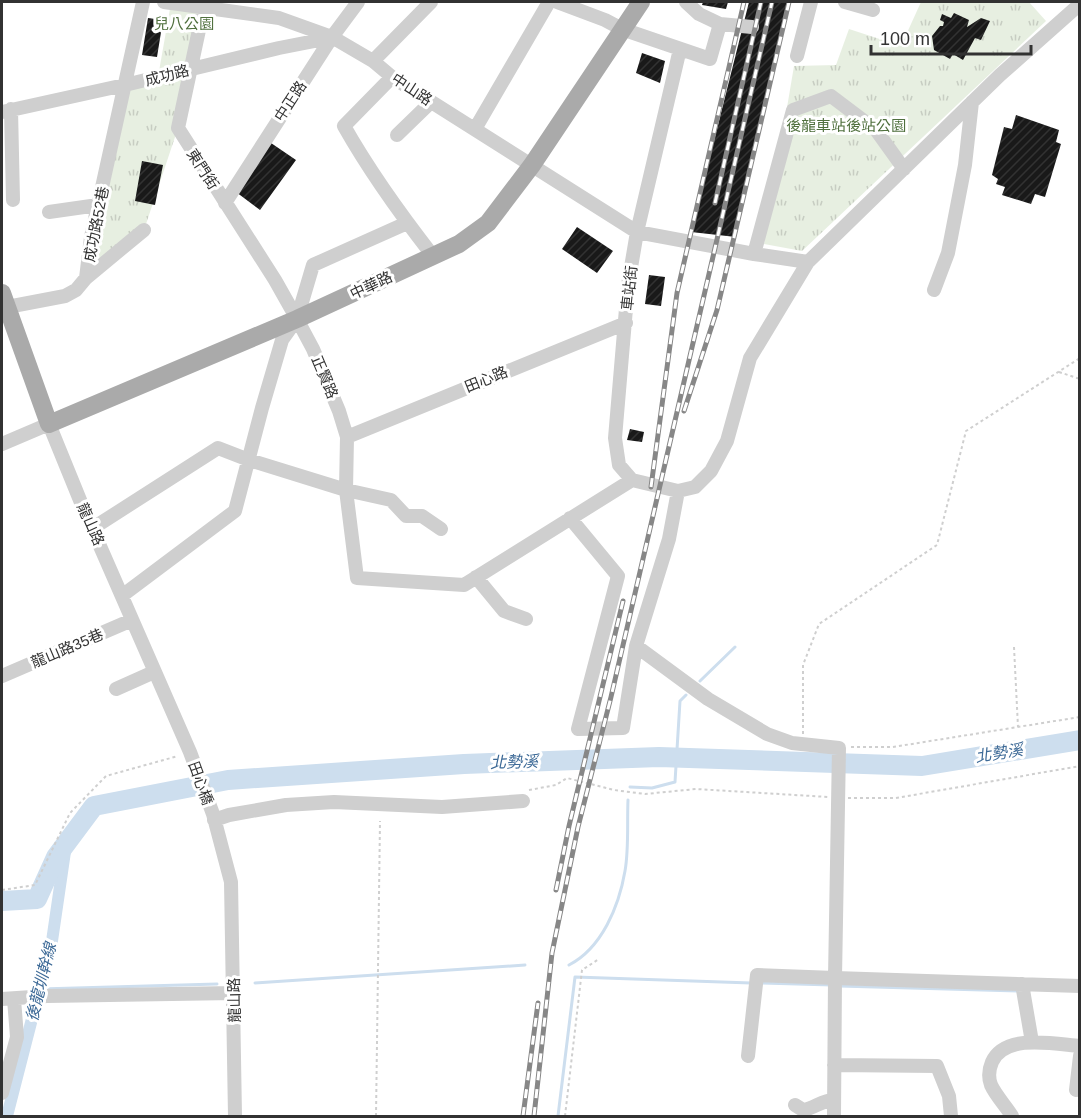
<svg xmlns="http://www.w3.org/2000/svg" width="1081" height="1118" font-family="Helvetica,'Noto Sans TC',sans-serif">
<defs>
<pattern id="grass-tufts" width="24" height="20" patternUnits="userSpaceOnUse" patternTransform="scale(1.5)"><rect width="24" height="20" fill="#e7efe1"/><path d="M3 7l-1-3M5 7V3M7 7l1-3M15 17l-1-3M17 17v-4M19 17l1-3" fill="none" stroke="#c7cdc2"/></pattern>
<pattern id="building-hatch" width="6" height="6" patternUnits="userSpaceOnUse" patternTransform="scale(1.5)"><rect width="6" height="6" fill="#191919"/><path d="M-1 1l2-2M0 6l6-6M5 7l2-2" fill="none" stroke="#323232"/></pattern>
</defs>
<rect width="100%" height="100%" fill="#fff"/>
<!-- grass -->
<path fill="url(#grass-tufts)" d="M 921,2 L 1029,2 L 1046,21 L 802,251 L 764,244 L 794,66 L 836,65 L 849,29 L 901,46 Z
M 171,3 L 204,8 L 178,128 L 144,230 L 86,278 L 129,84 L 158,77 Z"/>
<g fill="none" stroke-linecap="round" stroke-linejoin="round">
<!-- stream -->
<path stroke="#cddeee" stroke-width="3" d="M 700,681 L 735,647
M 630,787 L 652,788 L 675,782 L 680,701 L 686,695
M 569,965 C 602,948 619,906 625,871 C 629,849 627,823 628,800
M 255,983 L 525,965
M 761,983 L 832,985
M 839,986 L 1018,991
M 40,989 L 217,984
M 558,1116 L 575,977 L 751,983"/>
<!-- canal -->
<path stroke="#cddeee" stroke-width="12" d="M 7,1116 L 52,941 L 66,845"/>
<!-- river -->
<path stroke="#cddeee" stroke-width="20" d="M 2,901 L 37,899 L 56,857 L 94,806 L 228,780 L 464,764 L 659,757 L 922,766 L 1080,740"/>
</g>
<!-- building -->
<path fill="url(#building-hatch)" d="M 703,2 L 728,2 L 726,9 L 702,5 Z
M 749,2 L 789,2 L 736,237 L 691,232 Z
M 954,13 L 969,20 L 967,27 L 981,18 L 990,21 L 981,40 L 975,38 L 963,60 L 953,54 L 950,59 L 934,50 L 932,36 L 940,26 L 943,26 L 944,22 L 940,20 L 942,14 L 951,18 Z
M 148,18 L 163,20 L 157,57 L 142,55 Z
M 642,53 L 665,61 L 660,83 L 636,73 Z
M 1016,115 L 1059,130 L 1056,142 L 1061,144 L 1045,197 L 1035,194 L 1031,204 L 1002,195 L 1005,187 L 996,184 L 998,179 L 992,175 L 1004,127 L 1012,129 Z
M 271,143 L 296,160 L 260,210 L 236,192 Z
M 142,161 L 163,165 L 155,205 L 135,201 Z
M 577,227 L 613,251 L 597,273 L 562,249 Z
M 649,275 L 665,277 L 661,306 L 645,304 Z
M 630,429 L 644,432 L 642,442 L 627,440 Z"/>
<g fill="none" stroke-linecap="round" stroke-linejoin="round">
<!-- path -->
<path stroke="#cfcfcf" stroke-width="2" stroke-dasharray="3 3" stroke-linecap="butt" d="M 1059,372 L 1080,379
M 1014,647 L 1018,727
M 803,734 L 803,665 L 819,624 L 937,545 L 966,431 L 1080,358
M 851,747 L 893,747 L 1080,717
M 529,790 L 556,785 L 567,778 L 614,790 L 645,794 L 696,789 L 828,797
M 848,798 L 896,798 L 1080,766
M 2,890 L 35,885 L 70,813 L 106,776 L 178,756
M 376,1116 L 380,821
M 565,1116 L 582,970 L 599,959"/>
<!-- minor -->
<path stroke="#cfcfcf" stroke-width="14" d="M 164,2 L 279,18 L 332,37 L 373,61 L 392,77 L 637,232 L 754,254 L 808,262
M 205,2 L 178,128 L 275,280 L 297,319 L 313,349 L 339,411 L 347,437 L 346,490 L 357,578 L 464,585 L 632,480
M 557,2 L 605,20 L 622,29 L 710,59 L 720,24 L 699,14 L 686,2
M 845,2 L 873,10
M 720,24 L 752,27
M 680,49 L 637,232 L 628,285 L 615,438 L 619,465 L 632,480 L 678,491 L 695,487 L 711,471 L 727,441 L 750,358 L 808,262 L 1000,75 L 1080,4
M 797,56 L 811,2
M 373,61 L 431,2
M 392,77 L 344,126 C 370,172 401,215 433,256
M 11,109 L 13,200
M 2,112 L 129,84 L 279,48 L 330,38
M 475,129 L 549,2
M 397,135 L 431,102
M 225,203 L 332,37 L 358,2
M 49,212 L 98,205
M 754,254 L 793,110 L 831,96 L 876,130 L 904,169
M 86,278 L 144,230
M 934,290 L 948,253 L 965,165 L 972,102
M 2,308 L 65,296 L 76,290 L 86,278 L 91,237 L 143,2
M 347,437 L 626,323
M 2,444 L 49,424 L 82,505 L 190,752 L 213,814 L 231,882 L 235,1116
M 678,491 L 669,539 L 636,646 L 708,699 L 767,734 L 792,743 L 839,748 L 835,978 L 1080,986
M 570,518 L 618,576 L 578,729 L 623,728 L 636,646
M 93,528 L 218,448 L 249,460 L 346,490 L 391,500 L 406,516 L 422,516 L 441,529
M 476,577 L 504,611 L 526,619
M 123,595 L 235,511 L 262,408 L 282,340 L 297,319 L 313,265 L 407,223
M 2,676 L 132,620
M 116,689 L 154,672
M 214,820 L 229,815 L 286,805 L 334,802 L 442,807 L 523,801
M 1022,984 L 1032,1042
M 2,999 L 47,996 L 234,993
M 748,1056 L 757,975 L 835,978 L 834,1116
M 834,1065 L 937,1066 L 949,1096 L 951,1116
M 1076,1090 L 1080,1056
M 2,1093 L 17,1037 L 14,999
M 795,1105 L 803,1110 C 815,1108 822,1100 834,1100
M 1012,1116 C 1006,1106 996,1096 991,1085 C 988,1077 989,1069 992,1062 C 1005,1033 1055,1044 1080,1046"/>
<!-- major -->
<path stroke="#aaa" stroke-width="18" d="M 2,293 L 49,424 L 297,319 L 459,244 L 488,223 L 532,165 L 641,2"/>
<defs>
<path id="rail" d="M 715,203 L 761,2
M 684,411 L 717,310 L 789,2
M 651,487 L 677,293 L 744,2
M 556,890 L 569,826 L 623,601
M 523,1116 L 538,1003
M 534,1116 L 552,953 L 578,827 L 611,697 L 772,2"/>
</defs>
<!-- rail casing -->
<use href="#rail" stroke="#878787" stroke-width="5"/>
<!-- rail -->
<use href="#rail" stroke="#fff" stroke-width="3" stroke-dasharray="9" stroke-linecap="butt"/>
</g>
<g text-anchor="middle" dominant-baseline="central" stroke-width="6" stroke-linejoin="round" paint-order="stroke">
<!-- park labels -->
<g font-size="15" fill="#50703e" stroke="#fff">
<text x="184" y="23">兒八公園</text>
<text x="846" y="125">後龍車站後站公園</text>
</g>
<!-- street labels -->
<g font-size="15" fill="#323232" stroke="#fff">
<text transform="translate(167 75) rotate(-14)">成功路</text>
<text transform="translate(412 89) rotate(33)">中山路</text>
<text transform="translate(290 101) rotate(-57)">中正路</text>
<text transform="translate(203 169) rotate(57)">東門街</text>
<text transform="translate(96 224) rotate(-79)">成功路52巷</text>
<text transform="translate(371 285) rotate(-25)">中華路</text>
<text transform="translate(629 288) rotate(-84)">車站街</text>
<text transform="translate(325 377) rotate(67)">正賢路</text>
<text transform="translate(486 379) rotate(-22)">田心路</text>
<text transform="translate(91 524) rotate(66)">龍山路</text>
<text transform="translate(67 648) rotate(-23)">龍山路35巷</text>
<text transform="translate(201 783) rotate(70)">田心橋</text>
<text transform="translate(234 1000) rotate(-91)">龍山路</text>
</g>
<!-- water labels -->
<g font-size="16" font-style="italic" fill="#3d6a97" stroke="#fff">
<text transform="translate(999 753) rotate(-9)">北勢溪</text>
<text transform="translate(514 762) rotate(-2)">北勢溪</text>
<text transform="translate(41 982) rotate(-76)">後龍圳幹線</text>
</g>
</g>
<!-- border -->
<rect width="1081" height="1118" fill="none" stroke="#323232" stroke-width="6"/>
<!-- scale -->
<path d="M871 45v9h160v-9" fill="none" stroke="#323232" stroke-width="3"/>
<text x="880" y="45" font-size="18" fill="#323232" stroke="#ffffff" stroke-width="4.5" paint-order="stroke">100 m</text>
</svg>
